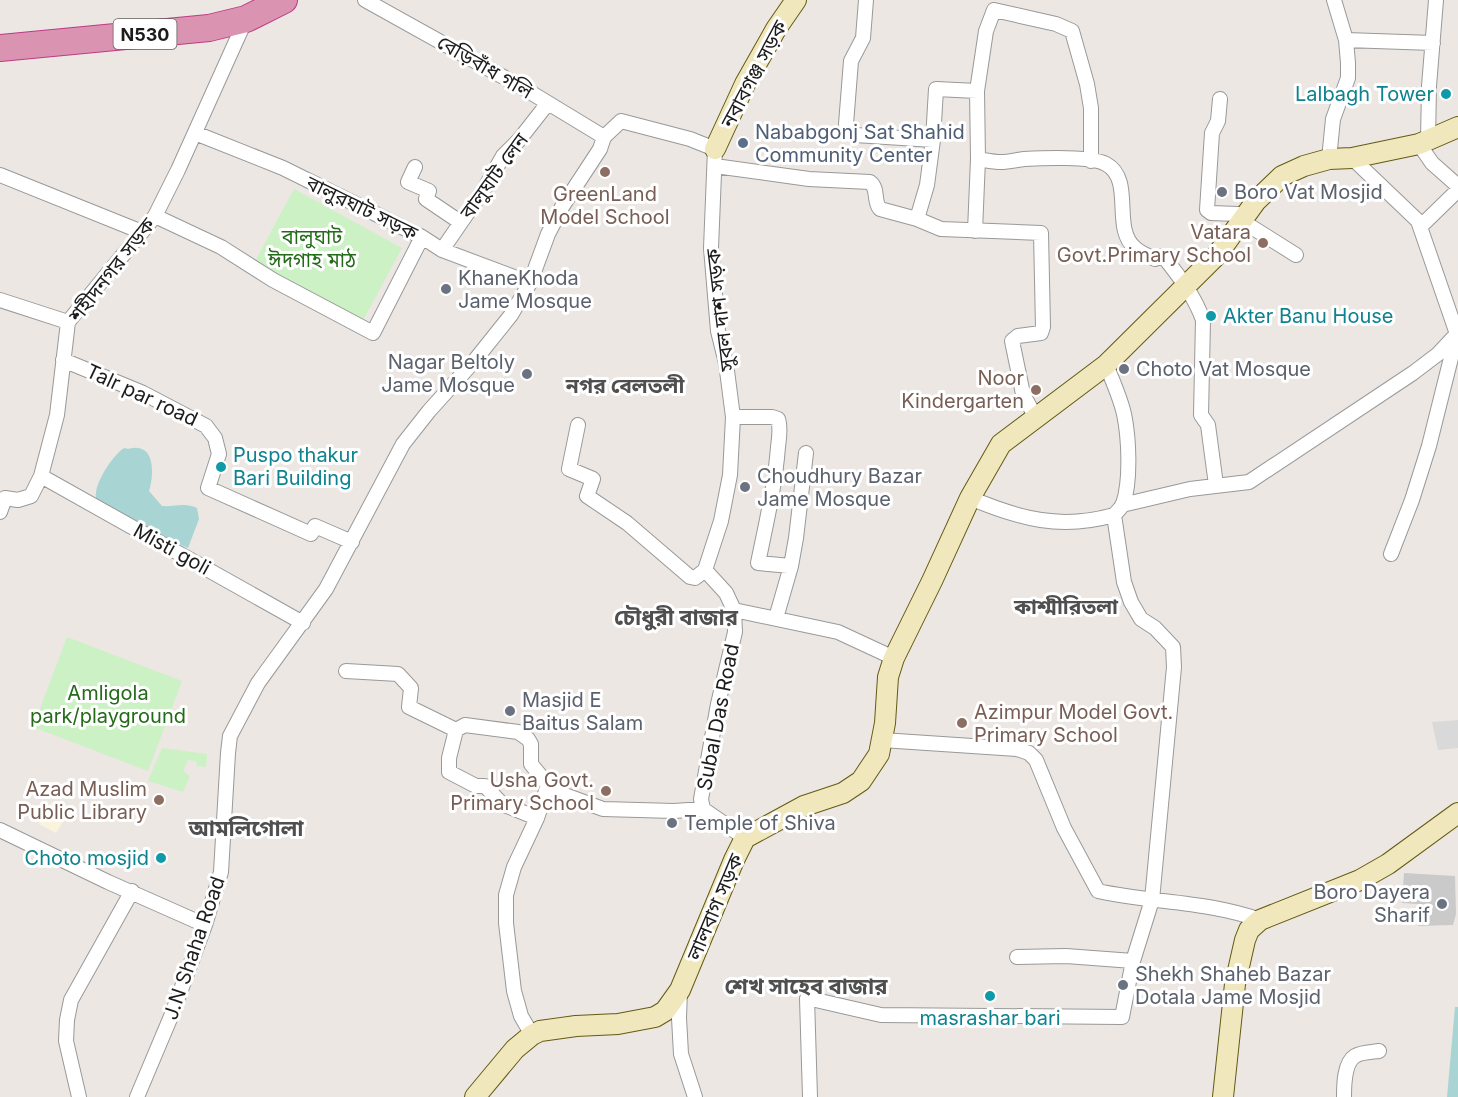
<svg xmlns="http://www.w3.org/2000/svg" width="1458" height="1097" font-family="Inter,'Noto Sans Bengali',sans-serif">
<rect width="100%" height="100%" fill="#ece7e3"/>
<!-- residential -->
<path fill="#dad9d9" d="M 1458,720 L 1458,748 L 1438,750 L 1432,722 Z"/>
<!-- education -->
<path fill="#faf4dd" d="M 51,803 L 68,813 L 56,833 L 39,824 Z"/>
<!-- religious -->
<path fill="#cacaca" d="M 1404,873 L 1455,876 L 1456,914 L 1453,925 L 1418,926 L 1418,914 L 1432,913 L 1433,905 L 1402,903 Z"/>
<!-- park -->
<path fill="#cbf1c4" d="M 294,189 L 402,248 L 361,324 L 253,265 Z
M 67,637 L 182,681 L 148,771 L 33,727 Z
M 162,748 L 207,754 L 206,767 L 197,766 L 196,761 L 188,760 L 183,771 L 190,776 L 183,792 L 148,781 Z"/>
<!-- water -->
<path fill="#a8d4d4" d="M 124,448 C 130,450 132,447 138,448 C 156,450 153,479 149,491 L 162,506 C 176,507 184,502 197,508 L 199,519 L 188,548 L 155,533 L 97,503 C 97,500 95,496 96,493 C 97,480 113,455 124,448 Z
M 1455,1007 L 1458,1007 L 1458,1097 L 1447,1097 Z"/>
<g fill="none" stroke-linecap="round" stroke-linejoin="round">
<defs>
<path id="street" d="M 365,0 L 525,89 L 604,137
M 866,0 L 863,38 L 851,61 L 846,124 L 848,131 L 855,135 L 933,140
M 994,10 L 1056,24 L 1072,31 L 1087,84 L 1091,108 L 1091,161
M 1346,40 L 1433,43
M 1220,99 L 1218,121 L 1212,133 L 1207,210 L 1211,213 L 1238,214 L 1242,221 L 1296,255
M 195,133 L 283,168 L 422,237 L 442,250 L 530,283
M 1428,141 L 1429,86 L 1436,0
M 1419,144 L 1432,163 L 1458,186
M 1352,158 L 1418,221 L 1457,334 L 1429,446 L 1412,500 L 1391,554
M 978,159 L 977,91 L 986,31 L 994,10
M 1329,159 L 1333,119 L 1348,78 L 1348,63 L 1346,40 L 1334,0
M 715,166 L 809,179 L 870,182 C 879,189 873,201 880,209 L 917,219 L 941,229 L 1041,233 L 1043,327 L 1041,333 L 1018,336 L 1012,341 L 1023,394 L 1036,418
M 415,167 L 408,182 L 429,191 L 426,199 L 460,222
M 0,175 L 142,232
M 155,216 L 221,247 L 273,280 L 373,333 L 422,237
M 917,219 L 927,185 L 933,140 L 936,89 L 977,91
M 1420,227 L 1458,190
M 975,231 L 978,159 C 985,160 993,162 1001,162 C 1008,162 1016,160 1024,159 C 1042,158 1091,156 1106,164 C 1135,180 1111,228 1135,248 C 1140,253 1148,256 1155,259 L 1163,256 C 1179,276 1194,295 1203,320 L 1201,415 L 1208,425 L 1216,485
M 442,250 L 486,186 L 503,156 L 519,140 L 548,103
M 0,300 L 68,322
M 63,360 L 143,393 L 206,426 L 215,438 L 219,454 L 208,488 L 311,534 L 315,526 L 352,542
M 733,417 L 772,417 L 778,419 C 781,428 779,438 778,447 C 775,486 766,524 758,563 L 791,566
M 578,425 L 569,469 L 593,479 L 587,496 L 627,523 L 690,577 L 695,578 L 705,570
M 41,476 L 303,623
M 970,498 C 1020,519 1061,530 1114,515
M 1122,505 L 1190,489 L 1249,482 L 1413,373 L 1438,354 L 1453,338
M 0,512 L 5,498 L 18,500 L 31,496 L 41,476 L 57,415 L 68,322 L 155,216 L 178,170 L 246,19
M 705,570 L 726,593 L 734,610 L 735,632 L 718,704 L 701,799 L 703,809 L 745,838
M 734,610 L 838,632 L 894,658
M 776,618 L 791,566 L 796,538 L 806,453
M 346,671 L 398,674 L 411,688 L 409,707 L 456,730 L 465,725 L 518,732 L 528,739 L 531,744 L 531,764 L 548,785 L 565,795 L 603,809 L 674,811 L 703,809
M 456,730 L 449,758 L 449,772 L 476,786 L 485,786 L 502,804 L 537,818 L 548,785
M 882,740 L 1017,749 L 1029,753 L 1036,760 L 1064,828 L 1098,891 C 1152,903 1208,901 1260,920
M 0,830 L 108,882 L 205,925
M 1017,957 L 1066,956 L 1133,961 L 1152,900 L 1174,667 L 1173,647 L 1155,628 L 1141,619 L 1131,602 L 1124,582 L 1114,515 C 1117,512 1121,508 1123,504 C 1131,481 1129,438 1124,414 C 1120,397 1113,381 1106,365
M 680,990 L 679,1018 L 681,1054 L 695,1097
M 532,1035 L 521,1016 L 514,991 L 506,923 L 506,895 L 514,867 L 537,818
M 79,1097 L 66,1041 L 67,1020 L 71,1000 L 132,891
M 137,1097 L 172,1014 L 205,925 L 221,872 L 228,753 L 230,736 L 258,683 L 326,589 L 403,444 L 429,411 L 475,360 L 511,315 L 530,283 L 548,234 L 562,207 L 600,149 L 604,137 L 621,121 L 690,139 L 715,149 L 711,248 L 718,331 L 726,363 L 733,417 L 730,475 L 721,521 L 705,570
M 810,1097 L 807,998 L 881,1015 L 1122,1017 L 1133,961
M 1344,1097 C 1344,1085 1344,1063 1355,1056 C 1361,1052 1372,1052 1379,1051"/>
<path id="secondary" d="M 715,149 L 745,84 L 776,29 L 796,0
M 475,1097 L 515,1049 L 532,1035 L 540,1031 L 576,1026 L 618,1024 L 655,1017 L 665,1011 L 680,990 L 734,860 L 745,838 L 804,806 L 843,793 L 861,781 L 879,754 L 885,723 L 888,677 L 894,658 L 932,581 L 970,498 L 1001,444 L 1106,365 L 1217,255 L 1256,201 L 1282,176 L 1304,166 L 1329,159 L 1352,158 L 1419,144 L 1458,127
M 1223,1097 L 1235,984 L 1245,940 L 1249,930 L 1260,920 L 1360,880 L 1388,864 L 1458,813"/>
<path id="highway" d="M 0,48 L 209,28 L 246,19 L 284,0"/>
</defs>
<!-- street casing -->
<use href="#street" stroke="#999" stroke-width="16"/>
<!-- secondary casing -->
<use href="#secondary" stroke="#635a12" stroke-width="22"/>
<!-- highway casing -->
<use href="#highway" stroke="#c03986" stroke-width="28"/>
<!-- street -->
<use href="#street" stroke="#fff" stroke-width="14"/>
<!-- secondary -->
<use href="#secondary" stroke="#f0e7bc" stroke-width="20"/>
<!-- highway -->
<use href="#highway" stroke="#da93b0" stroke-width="26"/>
</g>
<!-- markers -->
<g fill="#0f9aa8" stroke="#fff" stroke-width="2">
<circle cx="1446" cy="94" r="6"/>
<circle cx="1211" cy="316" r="6"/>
<circle cx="221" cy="467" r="6"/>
<circle cx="161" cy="858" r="6"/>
<circle cx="990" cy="996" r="6"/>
</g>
<circle fill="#5c6f8a" stroke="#fff" stroke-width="2" cx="743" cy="143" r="6"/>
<g fill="#8d6e63" stroke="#fff" stroke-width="2">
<circle cx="605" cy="172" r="6"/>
<circle cx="1263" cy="243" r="6"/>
<circle cx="1036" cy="390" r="6"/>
<circle cx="962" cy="723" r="6"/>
<circle cx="606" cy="791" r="6"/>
<circle cx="159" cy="800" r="6"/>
</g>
<g fill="#6b7280" stroke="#fff" stroke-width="2">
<circle cx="1222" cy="192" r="6"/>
<circle cx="446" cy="289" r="6"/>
<circle cx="1124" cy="369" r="6"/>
<circle cx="527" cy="374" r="6"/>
<circle cx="745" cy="487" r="6"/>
<circle cx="510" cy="711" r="6"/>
<circle cx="672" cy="823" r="6"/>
<circle cx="1442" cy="904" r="6"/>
<circle cx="1123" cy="985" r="6"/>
</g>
<g text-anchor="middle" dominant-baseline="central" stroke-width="6" stroke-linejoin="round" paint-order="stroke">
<!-- shield labels -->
<rect fill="#fff" stroke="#606060" stroke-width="1.5" x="113.5" y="19" width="63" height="30" rx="4.5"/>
<g font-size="18" font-weight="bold" fill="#1c1c1c">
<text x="145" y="34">N530</text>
</g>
<!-- street labels -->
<g font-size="20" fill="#1c1c1c" stroke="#fff">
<text transform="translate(485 67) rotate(30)">বেড়িবাঁধ গলি</text>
<text transform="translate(754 74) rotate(-62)">নবাবগঞ্জ সড়ক</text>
<text transform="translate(494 176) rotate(-54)">বালুঘাট লেন</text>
<text transform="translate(362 208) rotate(26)">বালুরঘাট সড়ক</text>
<text transform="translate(112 270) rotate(-52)">শহীদনগর সড়ক</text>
<text transform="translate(720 310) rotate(-97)">সুবল দাশ সড়ক</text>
<text transform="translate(142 395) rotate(25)">Talr par road</text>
<text transform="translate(172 549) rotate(29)">Misti goli</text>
<text transform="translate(718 717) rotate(-79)">Subal Das Road</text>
<text transform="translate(715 907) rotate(-67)">লালবাগ সড়ক</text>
<text transform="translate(194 948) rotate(-71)">J.N Shaha Road</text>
</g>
<!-- culture labels -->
<g font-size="20" fill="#0d838f" stroke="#fff" text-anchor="end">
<text x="1434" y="94">Lalbagh Tower</text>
<text x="1223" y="316" text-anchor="start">Akter Banu House</text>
<text x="233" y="455" text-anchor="start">Puspo thakur<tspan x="233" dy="23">Bari Building</tspan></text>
<text x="149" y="858">Choto mosjid</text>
<text x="990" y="1018" text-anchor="middle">masrashar bari</text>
</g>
<!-- service labels -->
<g font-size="20" fill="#4e5e75" stroke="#fff" text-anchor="start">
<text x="755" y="132">Nababgonj Sat Shahid<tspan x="755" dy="23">Community Center</tspan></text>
</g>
<!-- worship labels -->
<g font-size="20" fill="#5b616d" stroke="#fff" text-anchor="start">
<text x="1234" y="192">Boro Vat Mosjid</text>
<text x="458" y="278">KhaneKhoda<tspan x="458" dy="23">Jame Mosque</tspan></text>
<text x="515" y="362" text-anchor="end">Nagar Beltoly<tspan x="515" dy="23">Jame Mosque</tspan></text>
<text x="1136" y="369">Choto Vat Mosque</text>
<text x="757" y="476">Choudhury Bazar<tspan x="757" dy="23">Jame Mosque</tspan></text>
<text x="522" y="700">Masjid E<tspan x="522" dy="23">Baitus Salam</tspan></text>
<text x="684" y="823">Temple of Shiva</text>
<text x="1430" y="892" text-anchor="end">Boro Dayera<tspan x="1430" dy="23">Sharif</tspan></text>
<text x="1135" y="974">Shekh Shaheb Bazar<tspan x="1135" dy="23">Dotala Jame Mosjid</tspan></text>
</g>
<!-- education labels -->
<g font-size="20" fill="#785e54" stroke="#fff" text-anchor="end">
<text x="605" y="194" text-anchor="middle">GreenLand<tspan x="605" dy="23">Model School</tspan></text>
<text x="1251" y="232">Vatara<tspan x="1251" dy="23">Govt.Primary School</tspan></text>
<text x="1024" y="378">Noor<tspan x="1024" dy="23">Kindergarten</tspan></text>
<text x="974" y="712" text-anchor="start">Azimpur Model Govt.<tspan x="974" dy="23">Primary School</tspan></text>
<text x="594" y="780">Usha Govt.<tspan x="594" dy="23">Primary School</tspan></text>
<text x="147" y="789">Azad Muslim<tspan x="147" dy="23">Public Library</tspan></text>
</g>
<!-- park labels -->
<g font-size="20" fill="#246b19" stroke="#fff">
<text x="312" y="237">বালুঘাট<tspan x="312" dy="23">ঈদগাহ মাঠ</tspan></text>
<text x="108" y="693">Amligola<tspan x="108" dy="23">park/playground</tspan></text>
</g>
<!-- neighbourhood labels -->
<g font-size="21" font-weight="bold" fill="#4f4f4f" stroke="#fff">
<text x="625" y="385">নগর বেলতলী</text>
<text x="1066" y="606">কাশ্মীরিতলা</text>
</g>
<!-- quarter labels -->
<g font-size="22" font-weight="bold" fill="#4f4f4f" stroke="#fff">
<text x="676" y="617">চৌধুরী বাজার</text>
<text x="246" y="828">আমলিগোলা</text>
<text x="806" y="986">শেখ সাহেব বাজার</text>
</g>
</g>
</svg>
